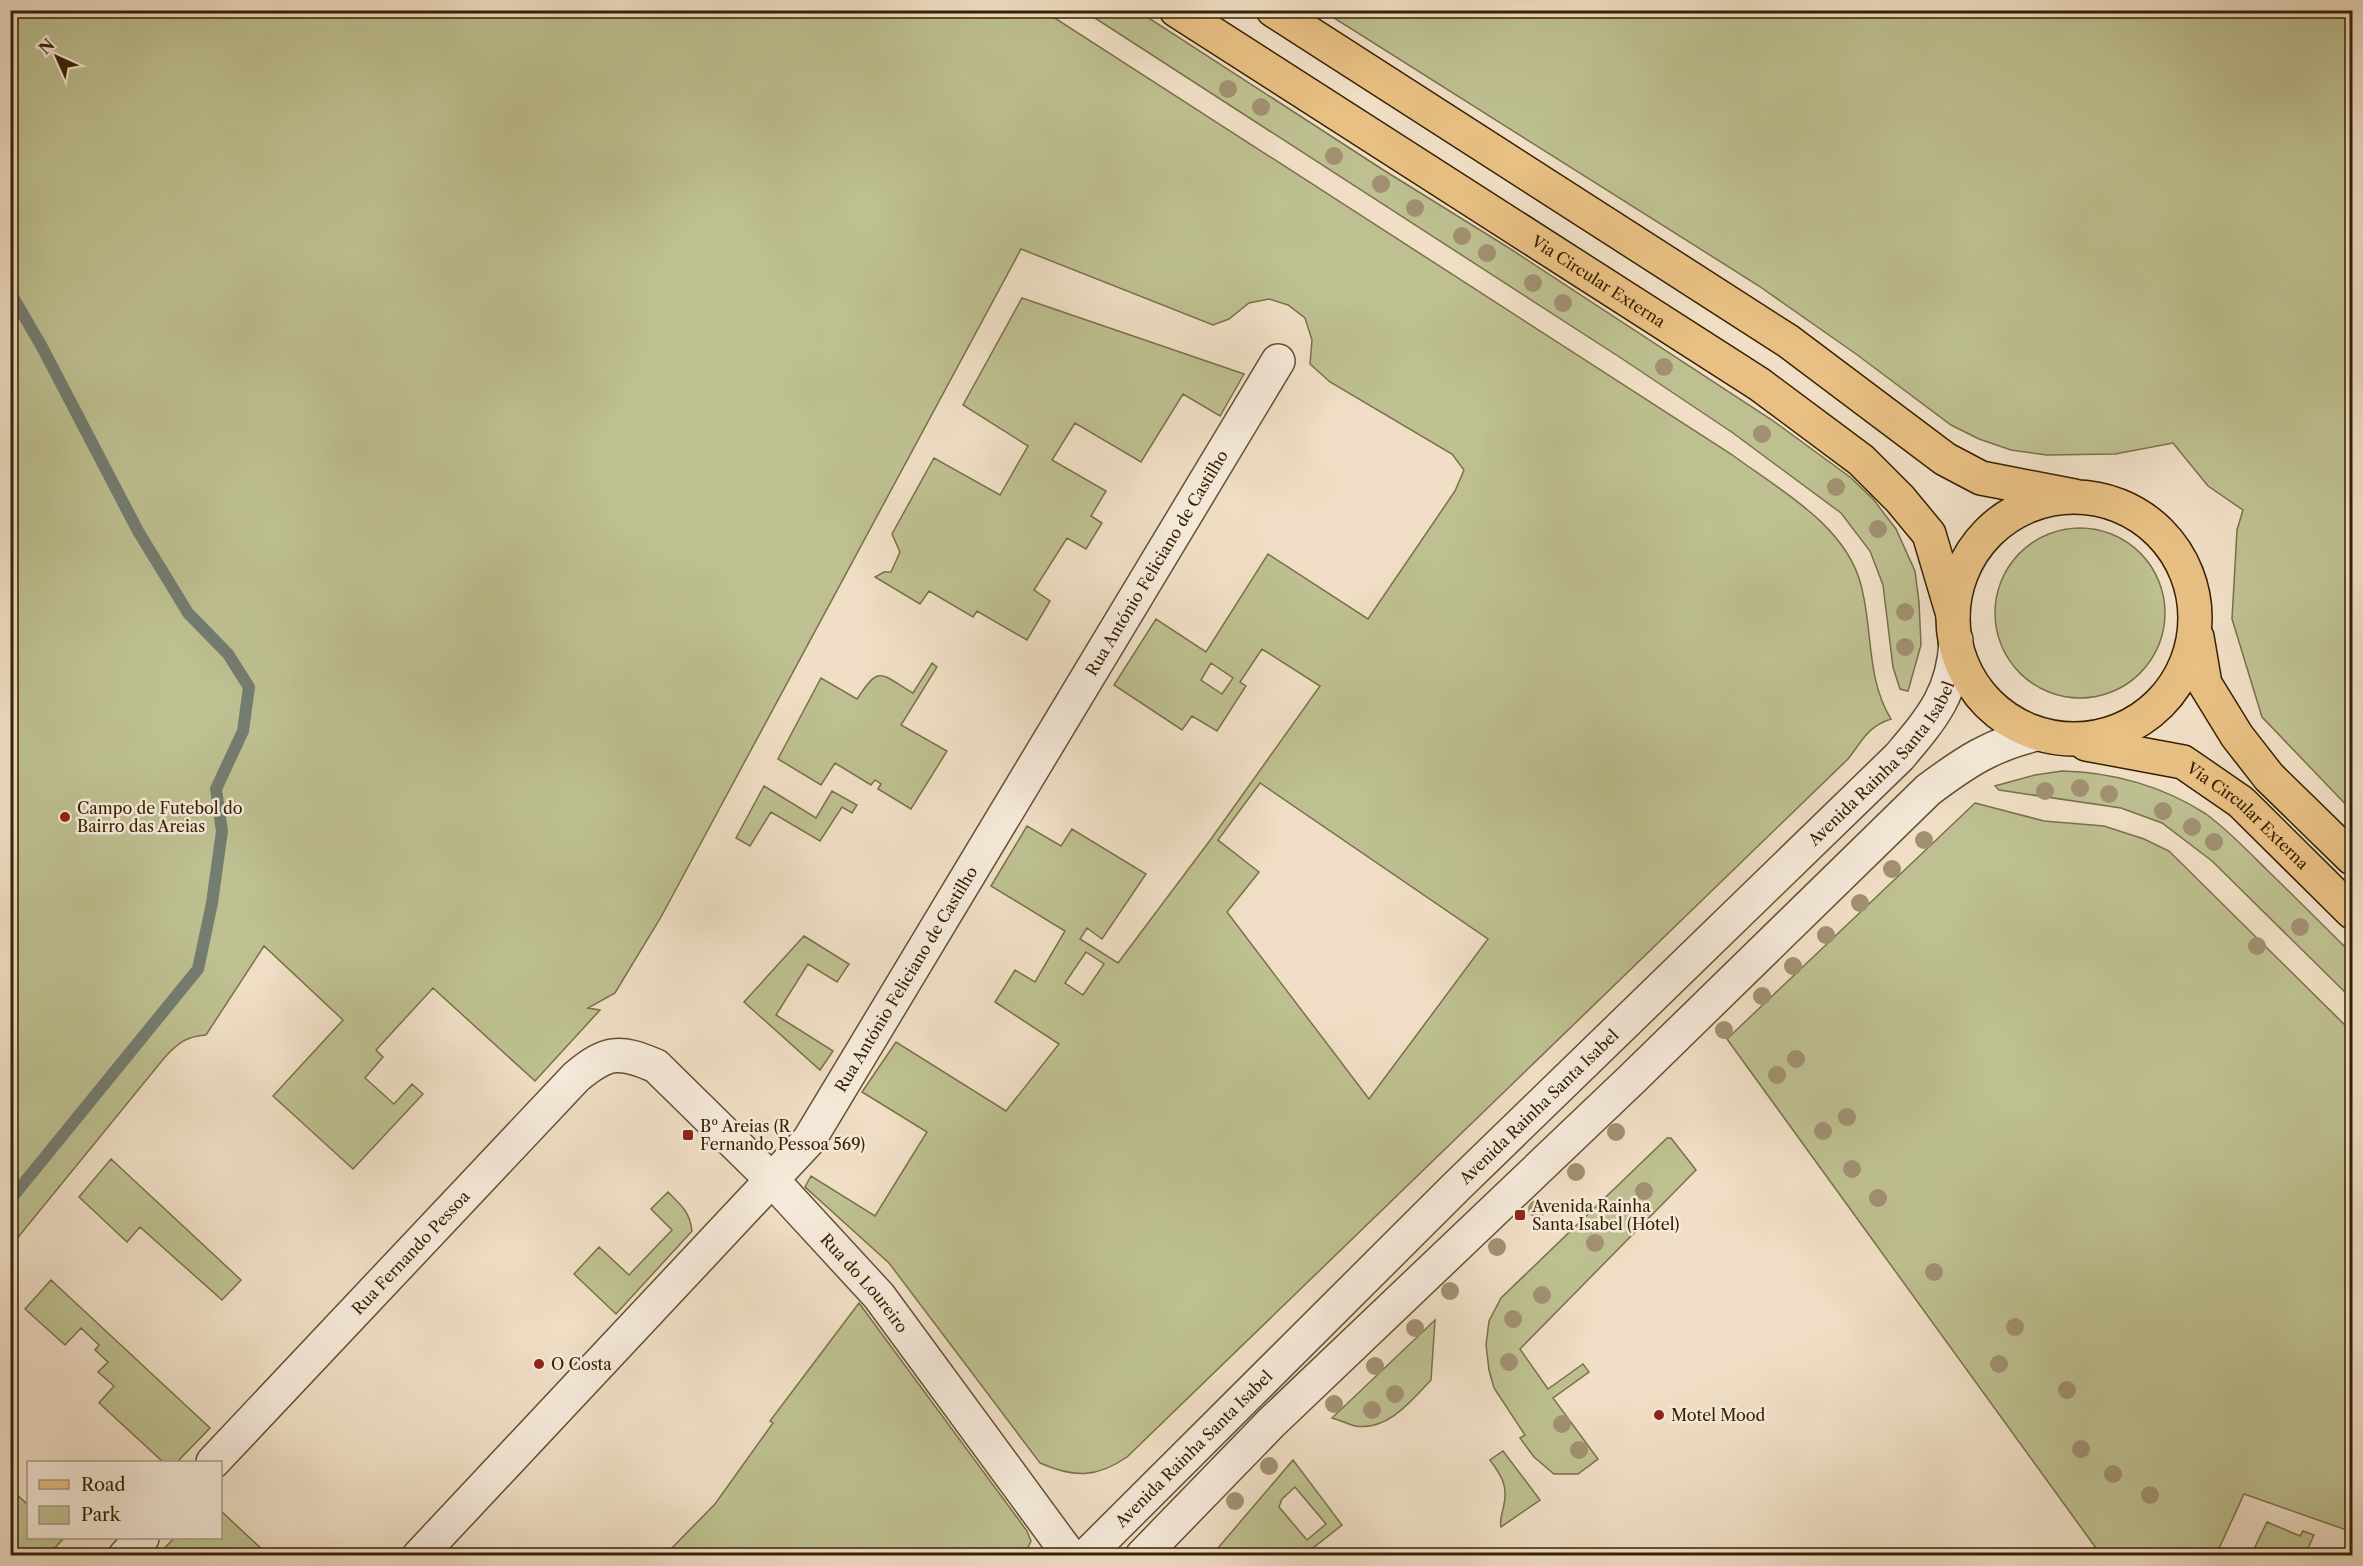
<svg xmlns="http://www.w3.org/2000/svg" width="2363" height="1566" font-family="'Libre Caslon Text',serif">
<rect width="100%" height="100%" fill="#f0dfc6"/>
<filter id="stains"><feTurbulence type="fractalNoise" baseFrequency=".00333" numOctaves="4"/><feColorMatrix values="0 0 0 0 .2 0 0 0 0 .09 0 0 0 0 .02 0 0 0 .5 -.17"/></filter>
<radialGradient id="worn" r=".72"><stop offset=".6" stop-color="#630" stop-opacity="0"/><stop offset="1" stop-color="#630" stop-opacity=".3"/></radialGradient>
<!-- green -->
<path fill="#bec091" stroke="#7a7048" stroke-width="1.5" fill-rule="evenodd" d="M 11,10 L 1044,11 L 1731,454 C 1778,489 1846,525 1861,585 C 1873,629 1866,679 1891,719 C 1867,727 1863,740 1848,759 L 1127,1457 C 1097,1478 1074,1478 1040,1463 L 889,1263 L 805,1187 L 811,1176 L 875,1216 L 927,1132 L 862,1092 L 896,1042 L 1006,1111 L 1059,1044 L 995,1002 L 1015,970 L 1035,982 L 1065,931 L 991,886 L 1027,826 L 1061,846 L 1072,829 L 1146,874 L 1102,939 L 1087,928 L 1080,939 L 1118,963 L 1211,839 L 1320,686 L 1262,649 L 1240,682 L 1246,686 L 1217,731 L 1192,716 L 1182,730 L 1114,685 L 1156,619 L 1206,652 L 1268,554 L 1368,619 L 1455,491 L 1464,470 L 1452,454 L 1330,382 L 1310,364 L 1312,340 L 1305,318 L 1288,305 L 1269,299 L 1249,303 L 1229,319 L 1213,325 L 1021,249 L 661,917 L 615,993 L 588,1008 L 600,1010 L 535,1081 L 433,988 L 376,1050 L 383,1057 L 365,1078 L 394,1104 L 412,1084 L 423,1094 L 353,1169 L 273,1096 L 343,1020 L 264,946 L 206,1035 C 187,1036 178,1043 165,1057 L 11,1246 ZM 1211,663 L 1233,678 L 1222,694 L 1201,680 ZM 1260,783 L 1488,939 L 1369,1099 L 1227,912 L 1259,872 L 1218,840 ZM 1086,952 L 1104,964 L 1083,995 L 1065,983 Z
M 1084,11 L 1138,11 L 1385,171 L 1509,248 L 1772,420 L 1850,477 L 1873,499 L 1896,529 L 1915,571 L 1919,602 L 1921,645 L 1908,691 L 1900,689 L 1893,667 L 1883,585 L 1870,551 L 1841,513 L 1733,433 L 1621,358 Z
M 1323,11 L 2352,11 L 2352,811 L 2262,717 L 2232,619 L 2237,530 L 2243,510 L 2208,486 L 2173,443 L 2115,454 L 2047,455 L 2011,450 L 1979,439 L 1951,425 L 1856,354 L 1759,286 Z
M 1022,298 L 1244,374 L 1220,416 L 1183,394 L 1141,462 L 1075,423 L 1052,460 L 1106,491 L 1091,516 L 1102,523 L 1086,549 L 1067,538 L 1034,590 L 1050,601 L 1027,640 L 977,611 L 973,617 L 929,591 L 920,604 L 875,577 L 884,572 L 891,572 L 900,552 L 892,534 L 934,458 L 1000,495 L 1028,446 L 963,405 Z
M1995 613a85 85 0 1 1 170 0a85 85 0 1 1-170 0Z
M 932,663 L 937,667 L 901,725 L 947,751 L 911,809 L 878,789 L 881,784 L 875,780 L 871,785 L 835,763 L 821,785 L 778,759 L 821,678 L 857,699 C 880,664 880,674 913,693 Z
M 2062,771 C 2112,772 2163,786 2206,814 C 2228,830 2248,851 2267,870 C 2296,898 2324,926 2352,954 L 2352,999 L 2212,861 L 2162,823 L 2121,808 L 1999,790 L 1995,786 L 2035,775 Z
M 764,786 L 816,818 L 832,791 L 857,805 L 852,813 L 842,807 L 820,841 L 771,812 L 750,846 L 736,838 Z
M 1975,803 L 2044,821 L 2104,826 L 2144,839 L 2169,851 L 2352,1032 L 2352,1532 L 2244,1494 L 2216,1555 L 2101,1555 L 1727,1039 Z
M 804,936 L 849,964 L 837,982 L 808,964 L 776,1015 L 833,1051 L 820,1070 L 744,1002 Z
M 1667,1138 L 1671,1138 L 1696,1170 L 1520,1349 L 1548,1389 L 1583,1364 L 1589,1372 L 1553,1398 L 1598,1459 L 1578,1474 L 1554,1474 L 1534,1457 L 1520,1438 L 1525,1435 L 1494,1388 L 1489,1370 L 1486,1345 L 1489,1321 L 1501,1298 Z
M 111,1159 L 241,1280 L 222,1300 L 140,1227 L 127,1242 L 79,1197 Z
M 668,1192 C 681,1205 690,1212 692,1231 L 616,1314 L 574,1274 L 599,1247 L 629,1275 L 672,1230 L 651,1209 Z
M 51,1280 L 210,1428 L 177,1462 L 163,1462 L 99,1403 L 114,1386 L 98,1372 L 108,1362 L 95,1350 L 99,1345 L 81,1328 L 65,1345 L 25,1309 Z
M 859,1303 L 1027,1531 L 1031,1541 L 1024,1556 L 665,1555 L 715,1504 L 773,1423 L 770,1421 Z
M 1435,1320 L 1431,1380 C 1411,1401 1388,1431 1355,1426 C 1348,1424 1340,1420 1332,1418 Z
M 1503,1451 L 1540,1500 L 1501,1527 C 1499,1518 1503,1513 1504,1504 C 1508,1485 1501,1475 1490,1460 Z
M 1293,1460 L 1342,1525 L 1304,1555 L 1212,1555 ZM 1295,1487 L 1326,1524 L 1307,1540 L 1279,1507 L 1282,1499 Z
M 10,1488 L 28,1505 L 28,1538 L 64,1538 L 48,1555 L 11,1555 Z
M 221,1511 L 268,1555 L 164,1556 L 160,1553 L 174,1538 L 220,1538 Z
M 2267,1522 L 2300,1536 L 2303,1531 L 2314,1535 L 2305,1555 L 2251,1555 Z"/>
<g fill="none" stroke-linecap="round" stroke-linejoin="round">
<!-- stream -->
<path stroke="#747d71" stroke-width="12" d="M 10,292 L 42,347 L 138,531 L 188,613 L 228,654 L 249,687 L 243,731 L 216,789 L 222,831 L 212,903 L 198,969 L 10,1200"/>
<defs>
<g id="minor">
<path id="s1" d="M 213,1462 L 576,1077 C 607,1051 619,1050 656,1066 L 773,1181 L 879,1296 L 1070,1556"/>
<path d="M 125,1556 L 142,1538"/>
<path id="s2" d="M 419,1556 L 809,1140 L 1278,361"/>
<path id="s3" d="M 1086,1556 L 1456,1187 L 1899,757 C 1932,718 1954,693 1956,640"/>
<path d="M 1142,1556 L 1271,1423 L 1632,1079 L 1928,790 C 1964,763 1992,744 2037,734"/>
</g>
<g id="primary">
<path id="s4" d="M 1176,10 L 1759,384 L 1861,460 L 1900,499 L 1929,534 L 1953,615"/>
<path d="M 1273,10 L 1788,341 L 1945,459 L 1981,478 L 2074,496"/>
<circle cx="2074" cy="618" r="121"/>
<path d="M 2197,637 L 2205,684 L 2237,736 L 2269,777 L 2352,858"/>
<path id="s5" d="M 2086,744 L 2183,762 L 2241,802 L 2352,912"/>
</g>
</defs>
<!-- minor casing -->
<use href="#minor" stroke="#655032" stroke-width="36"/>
<!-- primary casing -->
<use href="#primary" stroke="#372000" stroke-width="36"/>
<!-- minor -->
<use href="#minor" stroke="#f5eada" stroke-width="33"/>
<!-- primary -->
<use href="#primary" stroke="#e8c083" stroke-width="33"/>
</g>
<!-- trees -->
<g fill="#a19071">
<circle cx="1228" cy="89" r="9"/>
<circle cx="1261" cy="107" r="9"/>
<circle cx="1334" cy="156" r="9"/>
<circle cx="1381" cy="184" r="9"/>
<circle cx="1415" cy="208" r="9"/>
<circle cx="1462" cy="236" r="9"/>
<circle cx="1487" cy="253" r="9"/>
<circle cx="1533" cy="283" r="9"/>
<circle cx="1563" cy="303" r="9"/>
<circle cx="1664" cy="367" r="9"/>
<circle cx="1762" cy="434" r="9"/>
<circle cx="1836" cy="487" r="9"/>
<circle cx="1878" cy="529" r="9"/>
<circle cx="1905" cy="612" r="9"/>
<circle cx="1905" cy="647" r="9"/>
<circle cx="2080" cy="788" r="9"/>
<circle cx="2045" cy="791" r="9"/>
<circle cx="2109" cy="794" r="9"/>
<circle cx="2163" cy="811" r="9"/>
<circle cx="2192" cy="827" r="9"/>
<circle cx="1924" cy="840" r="9"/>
<circle cx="2214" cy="842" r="9"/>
<circle cx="1892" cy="869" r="9"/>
<circle cx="1860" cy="903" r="9"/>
<circle cx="2300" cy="927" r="9"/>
<circle cx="1826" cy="935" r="9"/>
<circle cx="2257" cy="946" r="9"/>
<circle cx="1793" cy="966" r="9"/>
<circle cx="1762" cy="996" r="9"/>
<circle cx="1724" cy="1030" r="9"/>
<circle cx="1796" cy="1059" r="9"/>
<circle cx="1777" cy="1075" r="9"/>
<circle cx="1847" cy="1117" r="9"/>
<circle cx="1823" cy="1131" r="9"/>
<circle cx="1616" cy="1132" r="9"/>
<circle cx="1852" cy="1169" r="9"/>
<circle cx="1576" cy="1172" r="9"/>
<circle cx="1644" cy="1191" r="9"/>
<circle cx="1878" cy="1198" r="9"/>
<circle cx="1537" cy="1209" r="9"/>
<circle cx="1595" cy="1243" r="9"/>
<circle cx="1497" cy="1247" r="9"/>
<circle cx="1934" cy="1272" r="9"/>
<circle cx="1450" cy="1291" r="9"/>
<circle cx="1542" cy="1295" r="9"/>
<circle cx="1513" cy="1319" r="9"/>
<circle cx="2015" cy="1327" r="9"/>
<circle cx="1415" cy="1328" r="9"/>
<circle cx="1509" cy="1362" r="9"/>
<circle cx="1999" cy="1364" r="9"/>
<circle cx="1375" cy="1366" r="9"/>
<circle cx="2067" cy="1390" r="9"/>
<circle cx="1395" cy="1394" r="9"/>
<circle cx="1334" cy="1404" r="9"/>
<circle cx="1372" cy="1410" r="9"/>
<circle cx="1562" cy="1424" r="9"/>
<circle cx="2081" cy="1449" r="9"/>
<circle cx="1579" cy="1450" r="9"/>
<circle cx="1269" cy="1466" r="9"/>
<circle cx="2113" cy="1474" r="9"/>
<circle cx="2150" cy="1495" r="9"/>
<circle cx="1235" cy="1501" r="9"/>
</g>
<!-- markers -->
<g fill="#8f2418" stroke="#f5eada" stroke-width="2">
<circle cx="65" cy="817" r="6"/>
<rect x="682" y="1129" width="12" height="12" rx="3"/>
<rect x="1514" y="1209" width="12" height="12" rx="3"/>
<circle cx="539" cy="1364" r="6"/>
<circle cx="1659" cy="1415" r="6"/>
</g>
<g text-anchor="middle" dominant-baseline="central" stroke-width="5" stroke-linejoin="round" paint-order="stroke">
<!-- street labels -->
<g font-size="16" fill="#372000" stroke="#f5eada">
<text stroke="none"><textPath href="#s4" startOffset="502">Via Circular Externa</textPath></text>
<text stroke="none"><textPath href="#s2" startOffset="1244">Rua António Feliciano de Castilho</textPath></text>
<text stroke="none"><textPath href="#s3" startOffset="1124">Avenida Rainha Santa Isabel</textPath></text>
<text stroke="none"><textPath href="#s5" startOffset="183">Via Circular Externa</textPath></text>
<text stroke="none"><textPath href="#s2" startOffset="758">Rua António Feliciano de Castilho</textPath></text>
<text stroke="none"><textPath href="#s3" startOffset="638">Avenida Rainha Santa Isabel</textPath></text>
<text stroke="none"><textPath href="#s1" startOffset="288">Rua Fernando Pessoa</textPath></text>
<text stroke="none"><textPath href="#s1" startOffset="918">Rua do Loureiro</textPath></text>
<text stroke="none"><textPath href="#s3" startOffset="152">Avenida Rainha Santa Isabel</textPath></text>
</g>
<!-- poi labels -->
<g font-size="16" fill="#372000" stroke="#f5eada" text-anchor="start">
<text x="77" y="808">Campo de Futebol do<tspan x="77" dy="18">Bairro das Areias</tspan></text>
<text x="700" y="1126">Bº Areias (R<tspan x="700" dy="18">Fernando Pessoa 569)</tspan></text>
<text x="1532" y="1206">Avenida Rainha<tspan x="1532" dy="18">Santa Isabel (Hotel)</tspan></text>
<text x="551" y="1364">O Costa</text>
<text x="1671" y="1415">Motel Mood</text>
</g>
</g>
<!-- margin -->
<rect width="2363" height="1566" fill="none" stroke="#f0dfc6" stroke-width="36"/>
<rect x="12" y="12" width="2339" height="1542" fill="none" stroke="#372000" stroke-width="3"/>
<rect x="18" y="18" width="2327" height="1530" fill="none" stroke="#372000" stroke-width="1.5"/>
<!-- legend -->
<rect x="27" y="1461" width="195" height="78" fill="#f5eada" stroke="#a99983" stroke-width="1.5"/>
<rect x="39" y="1480" width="30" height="9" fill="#e8c083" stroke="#a99983" stroke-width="1.5"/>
<text x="81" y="1491" font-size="18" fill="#372000">Road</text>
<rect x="39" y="1506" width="30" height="18" fill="#bec091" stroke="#a99983" stroke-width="1.5"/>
<text x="81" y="1521" font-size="18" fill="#372000">Park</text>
<!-- north arrow -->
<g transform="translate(57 57) rotate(315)" stroke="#f5eada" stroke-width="4.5" paint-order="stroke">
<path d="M0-4.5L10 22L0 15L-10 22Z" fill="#372000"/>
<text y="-9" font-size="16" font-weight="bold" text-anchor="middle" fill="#372000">N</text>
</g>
<rect width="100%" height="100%" filter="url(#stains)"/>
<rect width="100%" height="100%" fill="url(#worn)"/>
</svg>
